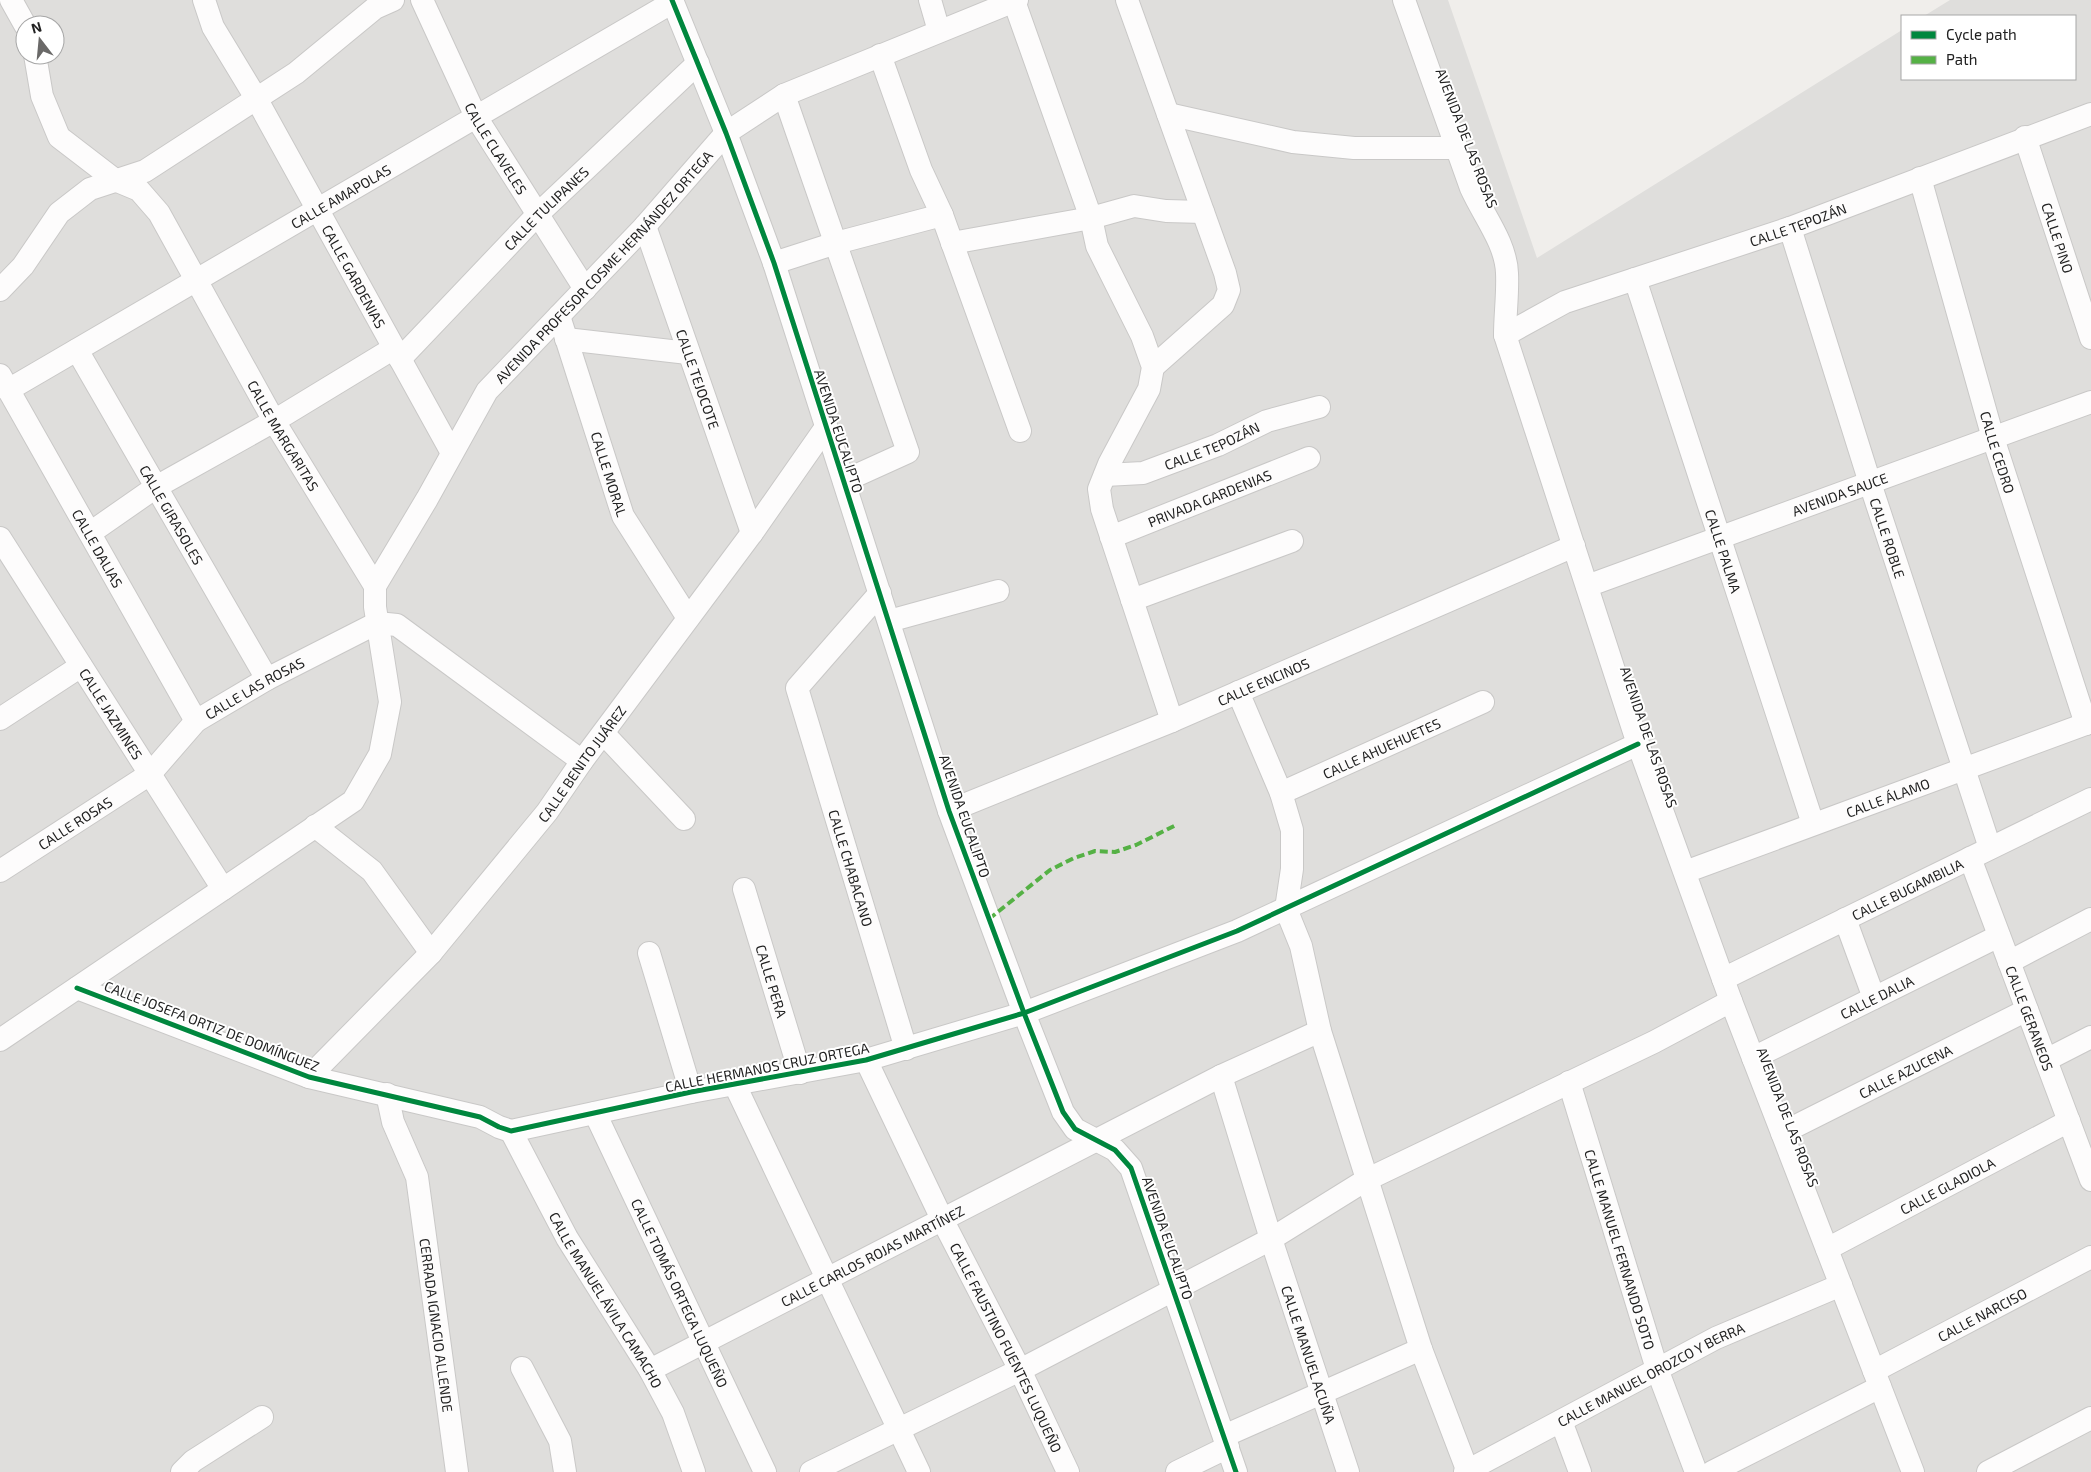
<svg xmlns="http://www.w3.org/2000/svg" width="2091" height="1472" font-family="'Exo 2',sans-serif">
<rect width="100%" height="100%" fill="#f0eeeb"/>
<!-- residential -->
<path fill="#dfdedc" fill-rule="evenodd" d="M 0,0 L 1448,0 L 1537,258 L 1902,30 L 1902,79 L 2075,79 L 2075,16 L 1924,16 L 1950,0 L 2091,0 L 2091,1472 L 0,1472 ZM 25,25 L 55,25 L 55,55 L 25,55 Z"/>
<g fill="none" stroke-linecap="round" stroke-linejoin="round">
<defs>
<g id="minor">
<path d="M 11,0 L 25,25"/>
<path id="s1" d="M 204,0 L 213,27 L 256,98 L 452,453"/>
<path id="s2" d="M 422,0 L 476,117 L 585,289"/>
<path d="M 672,0 L 726,133 L 774,263 L 949,811 L 1024,1013 L 1063,1112 L 1075,1129 L 1115,1150 L 1131,1168 L 1236,1472"/>
<path d="M 930,0 L 939,31"/>
<path d="M 1127,0 L 1225,273 L 1229,290 L 1223,305 L 1153,367"/>
<path d="M 1404,0 L 1471,188 C 1483,215 1506,243 1507,273 C 1508,294 1505,315 1505,335 L 1638,744 L 1731,1001 L 1913,1472"/>
<path d="M 1014,1 L 1091,218 L 1097,246 L 1142,336 L 1153,367 L 1149,389 L 1109,464 L 1099,489 L 1102,509 L 1172,721"/>
<path id="s3" d="M 35,55 L 42,96 L 59,137 L 115,180 L 139,190 L 159,213 L 274,421 L 375,586"/>
<path d="M 880,55 L 921,170 L 942,215 L 1020,431"/>
<path d="M 784,95 L 908,452 L 844,481"/>
<path d="M 1168,114 L 1293,142 L 1354,148 L 1457,148"/>
<path id="s4" d="M 2025,137 L 2091,338"/>
<path id="s5" d="M 1920,178 L 1993,438 L 2086,724"/>
<path id="s6" d="M 645,226 L 752,533"/>
<path id="s7" d="M 1790,228 L 1870,483 L 1990,848"/>
<path d="M 952,243 L 1091,218 L 1134,206 L 1166,211 L 1203,212"/>
<path d="M 774,263 L 836,243 L 942,215"/>
<path id="s8" d="M 1635,279 L 1813,824"/>
<path d="M 0,290 L 23,266 L 59,213 L 90,189 L 145,171 L 296,73 L 375,8 L 393,0"/>
<path id="s9" d="M 559,316 L 623,516 L 688,618"/>
<path id="s10" d="M 1505,335 L 1565,302 L 1790,228 L 2091,114"/>
<path d="M 566,339 L 688,353"/>
<path id="s11" d="M 77,350 L 267,679"/>
<path id="s12" d="M 400,359 L 538,214 L 698,63"/>
<path id="s13" d="M 0,375 L 196,721"/>
<path id="s14" d="M 8,390 L 673,2"/>
<path id="s15" d="M 1105,475 L 1143,473 L 1218,445 L 1267,421 L 1319,407"/>
<path d="M 90,533 L 156,487 L 274,421 L 394,348"/>
<path id="s16" d="M 1111,537 L 1309,458"/>
<path id="s17" d="M 0,538 L 223,889"/>
<path id="s18" d="M 1587,586 L 2091,402"/>
<path id="s19" d="M 880,593 L 797,688 L 906,1049"/>
<path d="M 1132,600 L 1292,541"/>
<path d="M 889,621 L 998,591"/>
<path d="M 1238,692 L 1281,793 L 1292,830 L 1292,869 L 1286,909 L 1301,946 L 1320,1031 L 1421,1349 L 1468,1472"/>
<path d="M 0,719 L 81,666"/>
<path d="M 604,734 L 684,819"/>
<path id="s20" d="M 1281,793 L 1483,702"/>
<path id="s21" d="M 949,811 L 1172,721 L 1574,546"/>
<path d="M 315,826 L 372,871 L 431,953"/>
<path id="s22" d="M 1970,858 L 2091,1180"/>
<path id="s23" d="M 0,871 L 150,774 L 196,721 L 267,679 L 377,623 L 397,625 L 582,761"/>
<path id="s24" d="M 1685,872 L 2091,722"/>
<path id="s25" d="M 744,889 L 800,1073"/>
<path d="M 1845,919 L 1874,998"/>
<path d="M 649,953 L 691,1092"/>
<path d="M 2009,962 L 2091,919"/>
<path id="s26" d="M 1723,979 L 2091,799"/>
<path d="M 77,988 L 309,1077 L 480,1117 L 499,1127 L 511,1131 L 691,1092 L 866,1060 L 1024,1013 L 1237,931 L 1638,744"/>
<path id="s27" d="M 0,1040 L 353,801 L 380,754 L 390,702 L 375,607 L 375,586 L 427,499 L 487,391 L 645,226 L 726,133 L 784,95 L 1017,0"/>
<path id="s28" d="M 1753,1058 L 1999,936"/>
<path id="s29" d="M 866,1060 L 942,1219 L 1020,1370 L 1068,1472"/>
<path d="M 2046,1060 L 2091,1037"/>
<path id="s30" d="M 1221,1076 L 1271,1239 L 1348,1472"/>
<path id="s31" d="M 309,1077 L 431,953 L 547,812 L 582,761 L 752,533 L 826,427"/>
<path id="s32" d="M 1569,1082 L 1657,1369 L 1696,1472"/>
<path d="M 735,1085 L 919,1472"/>
<path id="s33" d="M 387,1094 L 393,1122 L 417,1177 L 457,1472"/>
<path id="s34" d="M 595,1113 L 765,1472"/>
<path id="s35" d="M 511,1131 L 567,1238 L 650,1370 L 673,1413 L 694,1472"/>
<path id="s36" d="M 1782,1133 L 2027,1010"/>
<path id="s37" d="M 1827,1249 L 2069,1121"/>
<path d="M 522,1368 L 560,1441 L 565,1472"/>
<path id="s38" d="M 650,1370 L 1221,1076 L 1320,1031"/>
<path id="s39" d="M 1874,1371 L 2091,1257"/>
<path d="M 1561,1421 L 1580,1472"/>
<path d="M 1224,1436 L 1421,1349"/>
<path d="M 182,1472 L 193,1461 L 262,1417"/>
<path d="M 811,1472 L 1020,1370 L 1271,1239 L 1366,1180 L 1654,1042 L 1731,1001"/>
<path d="M 1177,1472 L 1228,1447"/>
<path id="s40" d="M 1465,1472 L 1716,1338 L 1841,1285"/>
<path d="M 1712,1472 L 1880,1387"/>
<path d="M 1988,1472 L 2091,1418"/>
</g>
</defs>
<!-- minor casing -->
<use href="#minor" stroke="#c9c8c7" stroke-width="24"/>
<!-- minor -->
<use href="#minor" stroke="#fdfcfc" stroke-width="22"/>
<!-- quiet -->
<path stroke="#55b145" stroke-width="4" stroke-dasharray="8 4" stroke-linecap="butt" d="M 989,919 L 1050,870 L 1074,858 L 1095,851 L 1115,852 L 1136,845 L 1176,825"/>
<defs>
<path id="cycleway" d="M 672,0 L 726,133 L 774,263 L 949,811 L 1024,1013 L 1063,1112 L 1075,1129 L 1115,1150 L 1131,1168 L 1236,1472
M 77,988 L 309,1077 L 480,1117 L 499,1127 L 511,1131 L 691,1092 L 866,1060 L 1024,1013 L 1237,931 L 1638,744"/>
</defs>
<!-- cycleway casing -->
<use href="#cycleway" stroke="#fff" stroke-width="8"/>
<!-- cycleway -->
<use href="#cycleway" stroke="#00873e" stroke-width="5"/>
</g>
<g text-anchor="middle" dominant-baseline="central" stroke-width="4" stroke-linejoin="round" paint-order="stroke">
<!-- street labels -->
<g font-size="14" fill="#222" stroke="#fff">
<text transform="translate(1467 138) rotate(69)">AVENIDA DE LAS ROSAS</text>
<text stroke="none"><textPath href="#s2" startOffset="166">CALLE CLAVELES</textPath></text>
<text stroke="none"><textPath href="#s14" startOffset="385">CALLE AMAPOLAS</textPath></text>
<text stroke="none"><textPath href="#s12" startOffset="210">CALLE TULIPANES</textPath></text>
<text stroke="none"><textPath href="#s10" startOffset="314">CALLE TEPOZÁN</textPath></text>
<text stroke="none"><textPath href="#s4" startOffset="106">CALLE PINO</textPath></text>
<text stroke="none"><textPath href="#s27" startOffset="1046">AVENIDA PROFESOR COSME HERNÁNDEZ ORTEGA</textPath></text>
<text stroke="none"><textPath href="#s1" startOffset="315">CALLE GARDENIAS</textPath></text>
<text stroke="none"><textPath href="#s6" startOffset="162">CALLE TEJOCOTE</textPath></text>
<text transform="translate(839 431) rotate(72)">AVENIDA EUCALIPTO</text>
<text stroke="none"><textPath href="#s3" startOffset="468">CALLE MARGARITAS</textPath></text>
<text stroke="none"><textPath href="#s15" startOffset="112">CALLE TEPOZÁN</textPath></text>
<text stroke="none"><textPath href="#s5" startOffset="285">CALLE CEDRO</textPath></text>
<text stroke="none"><textPath href="#s9" startOffset="166">CALLE MORAL</textPath></text>
<text stroke="none"><textPath href="#s18" startOffset="269">AVENIDA SAUCE</textPath></text>
<text stroke="none"><textPath href="#s16" startOffset="106">PRIVADA GARDENIAS</textPath></text>
<text stroke="none"><textPath href="#s11" startOffset="190">CALLE GIRASOLES</textPath></text>
<text stroke="none"><textPath href="#s7" startOffset="325">CALLE ROBLE</textPath></text>
<text stroke="none"><textPath href="#s13" startOffset="199">CALLE DALIAS</textPath></text>
<text stroke="none"><textPath href="#s8" startOffset="286">CALLE PALMA</textPath></text>
<text stroke="none"><textPath href="#s21" startOffset="340">CALLE ENCINOS</textPath></text>
<text stroke="none"><textPath href="#s23" startOffset="316">CALLE LAS ROSAS</textPath></text>
<text stroke="none"><textPath href="#s17" startOffset="208">CALLE JAZMINES</textPath></text>
<text transform="translate(1649 737) rotate(71)">AVENIDA DE LAS ROSAS</text>
<text stroke="none"><textPath href="#s20" startOffset="110">CALLE AHUEHUETES</textPath></text>
<text stroke="none"><textPath href="#s31" startOffset="416">CALLE BENITO JUÁREZ</textPath></text>
<text stroke="none"><textPath href="#s24" startOffset="216">CALLE ÁLAMO</textPath></text>
<text transform="translate(965 816) rotate(71)">AVENIDA EUCALIPTO</text>
<text stroke="none"><textPath href="#s23" startOffset="89">CALLE ROSAS</textPath></text>
<text stroke="none"><textPath href="#s19" startOffset="314">CALLE CHABACANO</textPath></text>
<text stroke="none"><textPath href="#s26" startOffset="205">CALLE BUGAMBILIA</textPath></text>
<text stroke="none"><textPath href="#s25" startOffset="96">CALLE PERA</textPath></text>
<text stroke="none"><textPath href="#s28" startOffset="138">CALLE DALIA</textPath></text>
<text stroke="none"><textPath href="#s22" startOffset="171">CALLE GERANEOS</textPath></text>
<text transform="translate(212 1026) rotate(21)">CALLE JOSEFA ORTIZ DE DOMÍNGUEZ</text>
<text transform="translate(767 1067) rotate(-11)">CALLE HERMANOS CRUZ ORTEGA</text>
<text stroke="none"><textPath href="#s36" startOffset="138">CALLE AZUCENA</textPath></text>
<text transform="translate(1788 1117) rotate(69)">AVENIDA DE LAS ROSAS</text>
<text stroke="none"><textPath href="#s37" startOffset="136">CALLE GLADIOLA</textPath></text>
<text transform="translate(1168 1238) rotate(71)">AVENIDA EUCALIPTO</text>
<text stroke="none"><textPath href="#s32" startOffset="175">CALLE MANUEL FERNANDO SOTO</textPath></text>
<text stroke="none"><textPath href="#s38" startOffset="250">CALLE CARLOS ROJAS MARTÍNEZ</textPath></text>
<text stroke="none"><textPath href="#s34" startOffset="199">CALLE TOMÁS ORTEGA LUQUEÑO</textPath></text>
<text stroke="none"><textPath href="#s35" startOffset="194">CALLE MANUEL ÁVILA CAMACHO</textPath></text>
<text stroke="none"><textPath href="#s39" startOffset="122">CALLE NARCISO</textPath></text>
<text stroke="none"><textPath href="#s33" startOffset="238">CERRADA IGNACIO ALLENDE</textPath></text>
<text stroke="none"><textPath href="#s29" startOffset="320">CALLE FAUSTINO FUENTES LUQUEÑO</textPath></text>
<text stroke="none"><textPath href="#s30" startOffset="292">CALLE MANUEL ACUÑA</textPath></text>
<text stroke="none"><textPath href="#s40" startOffset="210">CALLE MANUEL OROZCO Y BERRA</textPath></text>
</g>
</g>
<!-- legend -->
<rect x="1901" y="15" width="175" height="65" fill="#ffffff" stroke="#a7a7a7"/>
<rect x="1911" y="31" width="25" height="8" fill="#00873e" stroke="#a7a7a7"/>
<text x="1946" y="40" font-size="15" fill="#222222">Cycle path</text>
<rect x="1911" y="56" width="25" height="8" fill="#55b145" stroke="#a7a7a7"/>
<text x="1946" y="65" font-size="15" fill="#222222">Path</text>
<!-- north arrow -->
<g transform="translate(40 40) rotate(344)"><circle r="24" fill="#ffffff" stroke="#a7a7a7"/>
<path d="M0-4L9 19L0 12L-9 19Z" fill="#6a6968"/>
<text y="-8" font-size="14" font-weight="bold" text-anchor="middle" fill="#222222">N</text>
</g>
</svg>
